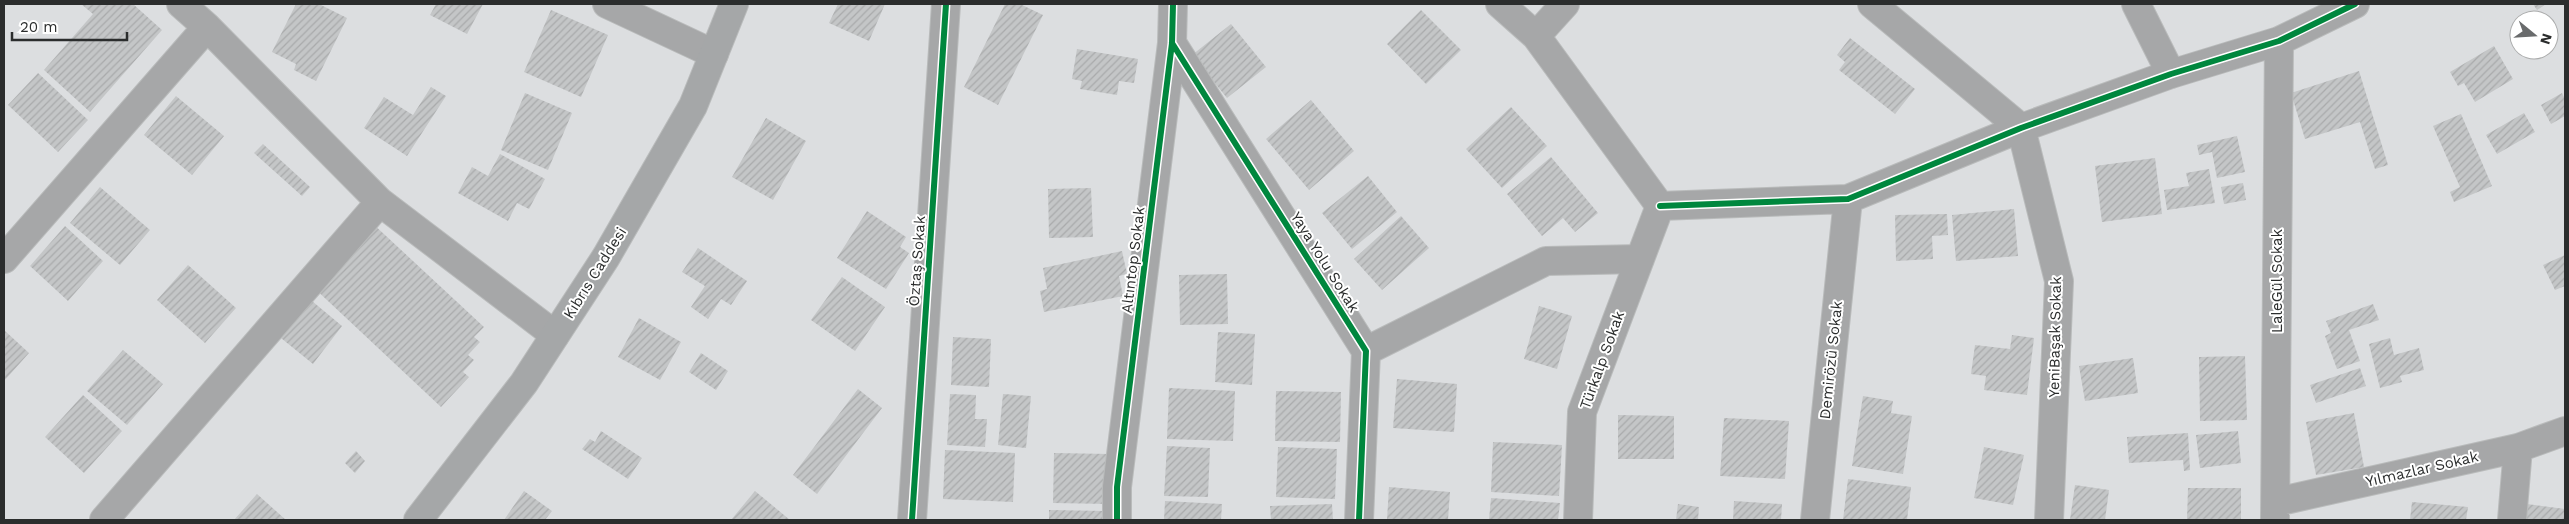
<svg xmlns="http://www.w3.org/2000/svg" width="2569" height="524" font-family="'Work Sans',sans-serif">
<defs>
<pattern id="building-hatch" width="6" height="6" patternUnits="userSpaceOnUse" patternTransform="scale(1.25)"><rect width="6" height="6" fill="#c4c6c7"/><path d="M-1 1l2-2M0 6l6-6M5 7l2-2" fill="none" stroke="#a9aaab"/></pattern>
</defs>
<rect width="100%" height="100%" fill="#dcdee0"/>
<!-- building -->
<path fill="url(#building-hatch)" d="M 81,4 L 133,4 L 162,30 L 90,112 L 44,70 L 93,14 Z
M 296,4 L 319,4 L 347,18 L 316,81 L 294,70 L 296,64 L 272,52 Z
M 436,4 L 483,4 L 467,34 L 430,15 Z
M 838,4 L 885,4 L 869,41 L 829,23 Z
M 1005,4 L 1020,4 L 1043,15 L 998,105 L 964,87 Z
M 2533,4 L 2546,4 L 2537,10 Z
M 551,10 L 608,35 L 581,97 L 524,72 Z
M 1421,10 L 1461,50 L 1426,84 L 1387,44 Z
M 1231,24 L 1266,67 L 1227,98 L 1192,55 Z
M 1850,38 L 1915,89 L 1895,114 L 1839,70 L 1845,62 L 1837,55 Z
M 2494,46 L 2513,79 L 2475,102 L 2464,83 L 2458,86 L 2450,72 Z
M 1077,49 L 1138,59 L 1134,83 L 1119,81 L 1117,95 L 1080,89 L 1082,81 L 1072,79 Z
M 2359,71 L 2388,165 L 2375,169 L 2360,122 L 2305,139 L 2291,93 Z
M 38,73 L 88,120 L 58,152 L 8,105 Z
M 431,87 L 446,96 L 407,156 L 364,128 L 384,97 L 413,115 Z
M 525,93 L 572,113 L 548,170 L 501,150 Z
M 2562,93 L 2565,99 L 2565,116 L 2551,124 L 2541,105 Z
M 176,96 L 224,136 L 192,175 L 144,135 Z
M 1311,100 L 1354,151 L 1309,190 L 1266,139 Z
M 1511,107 L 1547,146 L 1502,188 L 1466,149 Z
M 2524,113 L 2535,132 L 2497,154 L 2486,135 Z
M 2461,114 L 2492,186 L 2454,202 L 2450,192 L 2460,187 L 2433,126 Z
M 766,118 L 806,141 L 773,200 L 732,177 Z
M 2237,136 L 2245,172 L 2217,178 L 2212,152 L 2199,155 L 2197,145 Z
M 263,144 L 310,187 L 302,196 L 254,153 Z
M 500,154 L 545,179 L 529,209 L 517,203 L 508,221 L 458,193 L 472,167 L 488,176 Z
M 1551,157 L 1598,213 L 1575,232 L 1563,218 L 1542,236 L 1507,194 Z
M 2155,158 L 2162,214 L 2102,222 L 2095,166 Z
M 2209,169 L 2215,203 L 2167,210 L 2164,190 L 2189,186 L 2186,173 Z
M 1368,176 L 1397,212 L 1352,249 L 1322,213 Z
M 2243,183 L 2246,200 L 2224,204 L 2221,187 Z
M 100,187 L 150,230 L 120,265 L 70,223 Z
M 1091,188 L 1093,237 L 1049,238 L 1048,189 Z
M 2014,209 L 2018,256 L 1956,261 L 1952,215 Z
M 867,211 L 906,237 L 900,247 L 909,253 L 886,289 L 837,258 Z
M 1947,214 L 1948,235 L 1932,236 L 1933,259 L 1896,261 L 1895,215 Z
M 1401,216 L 1429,248 L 1382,290 L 1354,259 Z
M 371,222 L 484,327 L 474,337 L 480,342 L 468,355 L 474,360 L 463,372 L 469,377 L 441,407 L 312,286 Z
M 65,226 L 103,261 L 68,301 L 30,266 Z
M 698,248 L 747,281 L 731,305 L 721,299 L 708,319 L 691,307 L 705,286 L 682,272 Z
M 1122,251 L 1127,274 L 1119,276 L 1123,296 L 1044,312 L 1040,291 L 1047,289 L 1043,268 Z
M 2565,255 L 2565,286 L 2555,290 L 2543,265 Z
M 188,265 L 236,308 L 205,343 L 157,300 Z
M 1227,274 L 1228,324 L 1180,325 L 1179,275 Z
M 842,277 L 885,307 L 855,351 L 811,320 Z
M 306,296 L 342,326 L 313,364 L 276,334 Z
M 2373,304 L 2379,320 L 2349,330 L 2360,361 L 2337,369 L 2325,336 L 2331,333 L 2326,321 Z
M 1539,306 L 1572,316 L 1557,369 L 1524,359 Z
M 639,318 L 681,342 L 660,380 L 618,357 Z
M 4,330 L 29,353 L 4,381 Z
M 1218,332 L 1255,334 L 1252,385 L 1215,382 Z
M 2012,335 L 2034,338 L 2027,395 L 1984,390 L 1986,376 L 1971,374 L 1975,345 L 2010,349 Z
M 953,337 L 991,339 L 989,387 L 951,385 Z
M 2390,338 L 2394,355 L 2419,348 L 2424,370 L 2400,376 L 2402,382 L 2380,388 L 2369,344 Z
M 123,350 L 163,384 L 127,425 L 87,391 Z
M 701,353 L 728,371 L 716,390 L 689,372 Z
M 2245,356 L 2247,420 L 2200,421 L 2199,357 Z
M 2133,358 L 2138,393 L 2085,401 L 2079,366 Z
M 2360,368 L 2366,386 L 2316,403 L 2310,385 Z
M 1397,379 L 1457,384 L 1454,432 L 1393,428 Z
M 1169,388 L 1235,391 L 1233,441 L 1167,439 Z
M 858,389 L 882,408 L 817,494 L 793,475 Z
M 1276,391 L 1341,392 L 1340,442 L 1275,441 Z
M 950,394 L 976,395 L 975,419 L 987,419 L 985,447 L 947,445 Z
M 1003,394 L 1031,396 L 1026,448 L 998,445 Z
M 83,395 L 122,431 L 84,473 L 45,437 Z
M 1863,396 L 1893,401 L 1891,413 L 1912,416 L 1903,474 L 1852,466 Z
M 2354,413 L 2364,467 L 2316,475 L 2306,422 Z
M 1618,415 L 1674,416 L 1674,459 L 1618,459 Z
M 1724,418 L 1789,421 L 1785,479 L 1720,476 Z
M 601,431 L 642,458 L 628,479 L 582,449 L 590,439 L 595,442 Z
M 2238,431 L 2241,463 L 2200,468 L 2196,435 Z
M 2188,433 L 2190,470 L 2184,471 L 2183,460 L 2129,463 L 2127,437 Z
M 1493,442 L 1562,445 L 1559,496 L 1491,492 Z
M 1167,446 L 1210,448 L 1208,497 L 1164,496 Z
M 1278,447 L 1337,449 L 1335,499 L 1276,497 Z
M 1984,447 L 2024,455 L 2013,505 L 1974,498 Z
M 945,450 L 1015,453 L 1013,502 L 943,499 Z
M 356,451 L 365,461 L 355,473 L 345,463 Z
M 1054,453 L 1110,454 L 1109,504 L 1053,503 Z
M 1848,479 L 1911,487 L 1907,520 L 1843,520 Z
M 2075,485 L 2109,490 L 2105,520 L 2070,520 Z
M 1389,487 L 1450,492 L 1448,520 L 1387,520 Z
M 2188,488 L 2241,488 L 2241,520 L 2187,520 Z
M 524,491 L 552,511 L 545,520 L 504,520 Z
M 755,491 L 790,520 L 731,520 Z
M 257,494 L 286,520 L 234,520 Z
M 1491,498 L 1560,503 L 1558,520 L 1489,520 Z
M 1165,501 L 1222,504 L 1221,520 L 1164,520 Z
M 1734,501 L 1782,504 L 1781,520 L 1733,520 Z
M 2412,502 L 2468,507 L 2466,520 L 2410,520 Z
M 1332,504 L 1333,520 L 1271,520 L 1270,506 Z
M 1678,504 L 1699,507 L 1698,520 L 1676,520 Z
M 2527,504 L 2565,509 L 2565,520 L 2525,520 Z
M 1049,510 L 1107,511 L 1107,520 L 1049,520 Z"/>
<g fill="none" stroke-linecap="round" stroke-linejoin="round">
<defs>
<path id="street" d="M 181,4 L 207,27 L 380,202 L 555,335
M 607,4 L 714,54
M 1500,4 L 1536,36 L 1660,206
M 1872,4 L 2021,128
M 2136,4 L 2171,74
M 1536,36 L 1565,4
M 1172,43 L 1366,351 L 1359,520
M 2021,128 L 2059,281 L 2049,520
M 1660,206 L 1848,199 L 2021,128 L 2171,74 L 2279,41 L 2355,4
M 4,259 L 207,27
M 1366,351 L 1546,261 L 1640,259
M 2276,502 L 2518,448 L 2565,431
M 104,520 L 380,202
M 912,520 L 946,4
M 1117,520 L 1117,487 L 1172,43 L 1173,4
M 1578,520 L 1582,412 L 1660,206
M 1815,520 L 1848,199
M 2275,520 L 2279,41
M 2512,520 L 2518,448"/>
<path id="secondary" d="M 418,520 L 524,383 L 606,257 L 693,106 L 734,4"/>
</defs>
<!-- street casing -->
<use href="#street" stroke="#b9bbbb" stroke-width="30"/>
<!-- secondary casing -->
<use href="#secondary" stroke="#b9bbbb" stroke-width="30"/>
<!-- street -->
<use href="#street" stroke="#a6a7a8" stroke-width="28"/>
<!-- secondary -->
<use href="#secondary" stroke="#a5a7a8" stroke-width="28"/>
<defs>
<path id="cycleway" d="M 1172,43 L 1366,351 L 1359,520
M 1660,206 L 1848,199 L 2021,128 L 2171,74 L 2279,41 L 2355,4
M 912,520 L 946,4
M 1117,520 L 1117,487 L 1172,43 L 1173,4"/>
</defs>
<!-- cycleway casing -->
<use href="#cycleway" stroke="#fff" stroke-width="9"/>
<!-- cycleway -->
<use href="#cycleway" stroke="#00873e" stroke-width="6"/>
</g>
<g text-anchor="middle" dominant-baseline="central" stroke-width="4" stroke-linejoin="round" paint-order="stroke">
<!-- street labels -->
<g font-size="15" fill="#2b2d2d" stroke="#fff">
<text transform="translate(1133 260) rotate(-83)">Altıntop Sokak</text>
<text transform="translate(917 261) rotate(-86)">Öztaş Sokak</text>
<text transform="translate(1325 262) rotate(58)">Yaya Yolu Sokak</text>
<text transform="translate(595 273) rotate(-58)">Kıbrıs Caddesi</text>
<text transform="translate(2277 281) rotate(-90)">LaleGül Sokak</text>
<text transform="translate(2055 337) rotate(-89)">YeniBaşak Sokak</text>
<text transform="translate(1602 360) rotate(-70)">Türkalp Sokak</text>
<text transform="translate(1831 360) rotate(-84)">Demirözü Sokak</text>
<text transform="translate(2422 469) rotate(-13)">Yılmazlar Sokak</text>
</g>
</g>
<!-- border -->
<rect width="2569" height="524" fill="none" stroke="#2b2d2d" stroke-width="10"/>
<!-- north arrow -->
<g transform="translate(2534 35) rotate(108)"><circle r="24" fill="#ffffff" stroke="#aaabab"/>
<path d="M0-4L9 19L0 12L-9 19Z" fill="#696b6c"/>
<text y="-8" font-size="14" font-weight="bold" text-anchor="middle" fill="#2b2d2d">N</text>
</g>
<!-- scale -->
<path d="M12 32v8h115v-8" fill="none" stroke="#2b2d2d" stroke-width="2.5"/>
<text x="20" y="32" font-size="15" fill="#2b2d2d" stroke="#ffffff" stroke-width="4" paint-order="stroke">20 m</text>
</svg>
